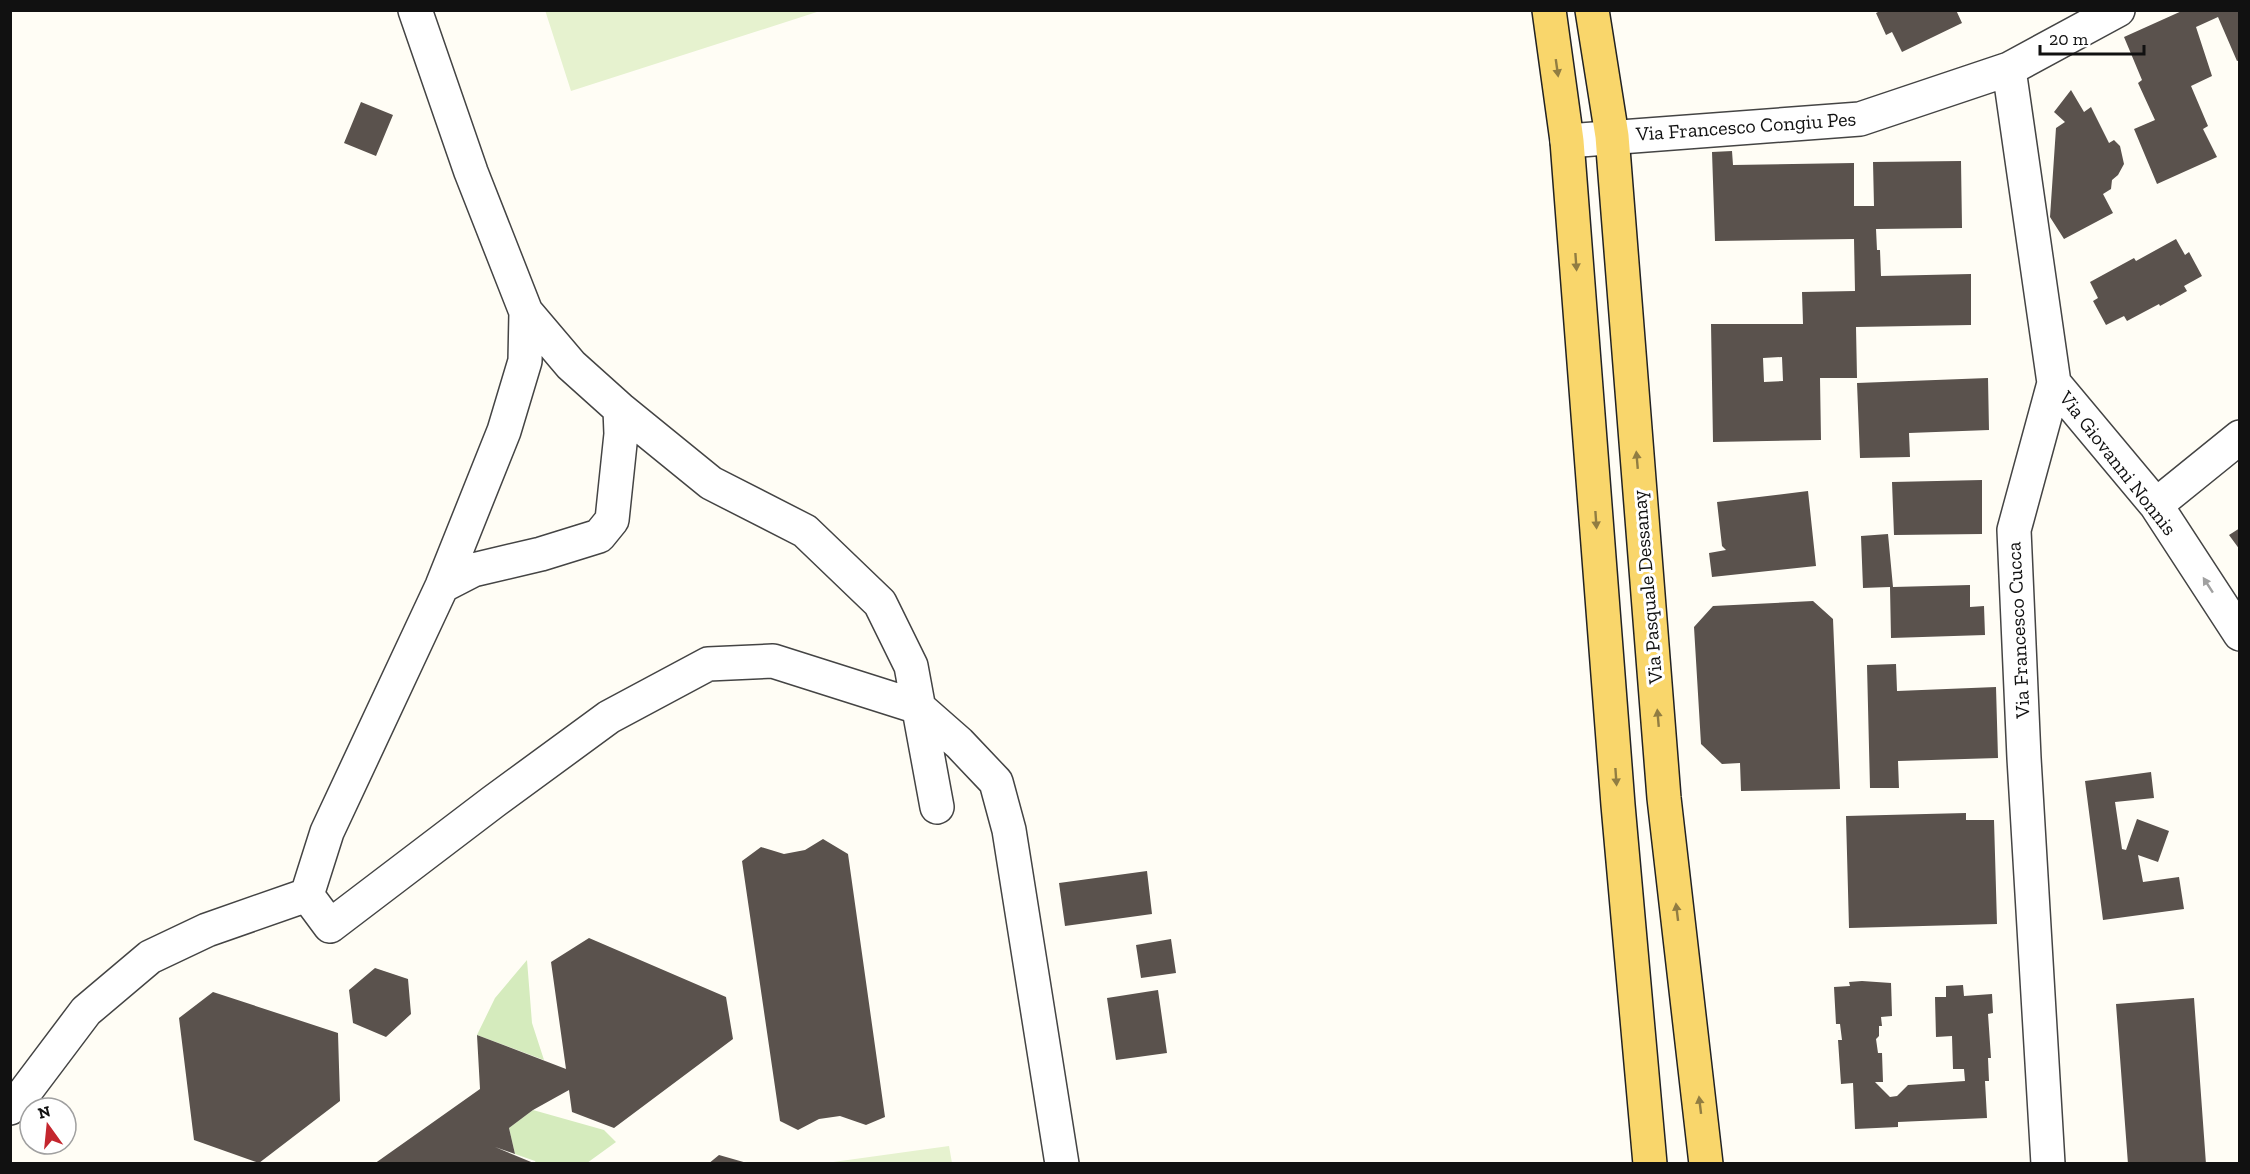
<svg xmlns="http://www.w3.org/2000/svg" width="2250" height="1174" font-family="'Zilla Slab',serif">
<rect width="100%" height="100%" fill="#fffdf5"/>
<!-- green -->
<path fill="#d5ebbd" d="M 527,960 L 532,1023 L 544,1060 L 477,1035 L 495,998 Z
M 533,1110 L 604,1130 L 616,1142 L 587,1163 L 536,1163 L 535,1161 L 515,1154 L 509,1128 Z"/>
<!-- pitch -->
<path fill="#e6f2cf" d="M 545,10 L 820,10 L 820,11 L 571,91 Z
M 949,1146 L 952,1163 L 826,1163 Z"/>
<!-- building -->
<path fill="#5a524d" fill-rule="evenodd" d="M 1882,10 L 1956,10 L 1962,23 L 1902,52 L 1892,32 L 1886,35 L 1876,13 Z
M 2184,10 L 2240,10 L 2240,60 L 2237,61 L 2218,17 L 2196,27 L 2212,76 L 2191,86 L 2208,126 L 2203,129 L 2217,157 L 2157,184 L 2134,129 L 2155,120 L 2138,83 L 2142,80 L 2124,37 Z
M 2071,90 L 2084,112 L 2091,107 L 2109,143 L 2114,140 L 2120,146 L 2124,164 L 2118,175 L 2112,180 L 2111,189 L 2103,194 L 2113,213 L 2064,239 L 2050,217 L 2056,128 L 2065,122 L 2054,112 Z
M 361,102 L 393,115 L 376,156 L 344,143 Z
M 1732,151 L 1733,165 L 1854,163 L 1854,206 L 1874,206 L 1873,162 L 1961,161 L 1962,228 L 1876,229 L 1877,250 L 1880,250 L 1881,276 L 1971,274 L 1971,325 L 1856,327 L 1857,378 L 1820,378 L 1821,440 L 1713,442 L 1711,324 L 1803,324 L 1802,292 L 1855,291 L 1854,239 L 1715,241 L 1712,152 ZM 1782,357 L 1783,381 L 1764,382 L 1763,358 Z
M 2176,239 L 2185,255 L 2189,252 L 2202,276 L 2184,286 L 2187,291 L 2160,306 L 2159,304 L 2127,321 L 2124,316 L 2106,325 L 2093,301 L 2098,298 L 2090,282 L 2134,258 L 2136,261 Z
M 1988,378 L 1989,430 L 1909,433 L 1910,457 L 1860,458 L 1857,383 Z
M 1982,480 L 1982,534 L 1894,535 L 1892,482 Z
M 1808,491 L 1816,566 L 1712,577 L 1709,553 L 1726,550 L 1722,546 L 1717,502 Z
M 2240,528 L 2240,550 L 2229,535 Z
M 1888,534 L 1893,587 L 1970,585 L 1970,607 L 1984,606 L 1985,635 L 1891,638 L 1890,587 L 1863,588 L 1861,536 Z
M 1813,601 L 1833,619 L 1840,789 L 1741,791 L 1740,763 L 1722,764 L 1701,744 L 1694,627 L 1713,606 Z
M 1896,664 L 1897,691 L 1996,687 L 1998,758 L 1898,761 L 1899,788 L 1870,788 L 1867,665 Z
M 2151,772 L 2154,798 L 2115,802 L 2122,849 L 2126,850 L 2137,819 L 2169,831 L 2158,862 L 2138,855 L 2143,882 L 2179,877 L 2184,909 L 2103,920 L 2085,781 Z
M 1966,813 L 1966,820 L 1994,820 L 1997,924 L 1849,928 L 1846,816 Z
M 823,839 L 848,854 L 885,1117 L 866,1125 L 840,1116 L 819,1119 L 798,1130 L 780,1121 L 742,861 L 761,847 L 784,854 L 805,850 Z
M 1147,871 L 1152,914 L 1065,926 L 1059,883 Z
M 589,938 L 726,997 L 733,1039 L 614,1128 L 572,1112 L 569,1090 L 533,1110 L 509,1128 L 515,1154 L 495,1147 L 536,1164 L 374,1164 L 480,1089 L 477,1035 L 566,1069 L 551,962 Z
M 1171,939 L 1176,973 L 1141,978 L 1136,945 Z
M 375,968 L 408,979 L 411,1014 L 386,1037 L 353,1023 L 349,990 Z
M 1862,981 L 1891,983 L 1892,1016 L 1881,1017 L 1882,1026 L 1879,1026 L 1879,1036 L 1876,1039 L 1878,1053 L 1882,1053 L 1883,1082 L 1875,1082 L 1890,1097 L 1897,1096 L 1908,1085 L 1965,1081 L 1964,1069 L 1953,1069 L 1952,1036 L 1936,1037 L 1935,997 L 1946,997 L 1946,986 L 1963,985 L 1964,996 L 1992,994 L 1993,1013 L 1988,1014 L 1991,1058 L 1988,1058 L 1989,1081 L 1985,1081 L 1987,1118 L 1898,1122 L 1898,1127 L 1855,1129 L 1853,1083 L 1841,1084 L 1838,1040 L 1842,1040 L 1840,1024 L 1836,1024 L 1834,987 L 1850,986 L 1849,982 Z
M 1158,990 L 1167,1053 L 1116,1060 L 1107,998 Z
M 213,992 L 338,1033 L 340,1101 L 259,1163 L 194,1140 L 179,1018 Z
M 2194,998 L 2206,1164 L 2128,1164 L 2116,1004 Z
M 719,1155 L 747,1163 L 746,1164 L 708,1164 Z"/>
<g fill="none" stroke-linecap="round" stroke-linejoin="round">
<defs>
<path id="minor" d="M 415,10 L 471,172 L 526,312 L 571,365 L 620,409 L 711,483 L 805,531 L 880,603 L 911,666 L 937,807
M 2009,69 L 2054,383 L 2014,530 L 2024,758 L 2048,1164
M 1567,141 L 1860,119 L 2009,69 L 2118,10
M 526,312 L 525,361 L 504,431 L 442,586 L 327,832 L 307,895 L 330,926 L 493,802 L 609,717 L 708,664 L 773,661 L 918,707 L 959,743 L 996,782 L 1009,830 L 1062,1164
M 2054,383 L 2156,505 L 2240,634
M 2156,505 L 2240,437
M 442,586 L 473,570 L 541,554 L 599,536 L 612,520 L 621,434 L 620,409
M 10,1108 L 19,1100 L 86,1011 L 150,957 L 207,930 L 307,895"/>
<path id="major" d="M 1549,10 L 1567,141 L 1618,805 L 1650,1164
M 1592,10 L 1612,136 L 1664,798 L 1706,1164"/>
</defs>
<!-- minor casing -->
<use href="#minor" stroke="#444" stroke-width="36"/>
<!-- major casing -->
<use href="#major" stroke="#222" stroke-width="36"/>
<!-- minor -->
<use href="#minor" stroke="#fff" stroke-width="33"/>
<!-- major -->
<use href="#major" stroke="#f9d66b" stroke-width="33"/>
</g>
<!-- one-way arrows -->
<defs><path id="oneway-solid" d="M-6-.8H1V-3.2L6.5 0L1 3.2V.8H-6Z" transform="scale(1.5)"/></defs>
<g fill="#917d42">
<use href="#oneway-solid" transform="translate(1557 68) rotate(82)"/>
<use href="#oneway-solid" transform="translate(1576 262) rotate(86)"/>
<use href="#oneway-solid" transform="translate(1637 460) rotate(-95)"/>
<use href="#oneway-solid" transform="translate(1596 520) rotate(86)"/>
<use href="#oneway-solid" transform="translate(1658 718) rotate(-95)"/>
<use href="#oneway-solid" transform="translate(1616 777) rotate(86)"/>
<use href="#oneway-solid" transform="translate(1677 912) rotate(-97)"/>
<use href="#oneway-solid" transform="translate(1700 1105) rotate(-97)"/>
</g>
<use fill="#a0a0a0" href="#oneway-solid" transform="translate(2208 585) rotate(-123)"/>
<g text-anchor="middle" dominant-baseline="central" stroke-width="6" stroke-linejoin="round" paint-order="stroke">
<!-- street labels -->
<g font-size="20" fill="#111" stroke="#fff">
<text transform="translate(1746 126) rotate(-4)">Via Francesco Congiu Pes</text>
<text transform="translate(2118 463) rotate(52)">Via Giovanni Nonnis</text>
<text transform="translate(1647 587) rotate(-95)">Via Pasquale Dessanay</text>
<text transform="translate(2018 630) rotate(-93)">Via Francesco Cucca</text>
</g>
</g>
<!-- border -->
<rect width="2250" height="1174" fill="none" stroke="#111111" stroke-width="24"/>
<!-- north arrow -->
<g transform="translate(48 1126) rotate(345)"><circle r="28" fill="#ffffff" stroke="#a0a0a0" stroke-width="1.5"/>
<path d="M0-4.5L10 22L0 15L-10 22Z" fill="#c4262e"/>
<text y="-9" font-size="16" font-weight="bold" text-anchor="middle" fill="#111111">N</text>
</g>
<!-- scale -->
<path d="M2040 45v9h104v-9" fill="none" stroke="#111111" stroke-width="3"/>
<text x="2049" y="45" font-size="18" fill="#111111" stroke="#ffffff" stroke-width="4.5" paint-order="stroke">20 m</text>
</svg>
